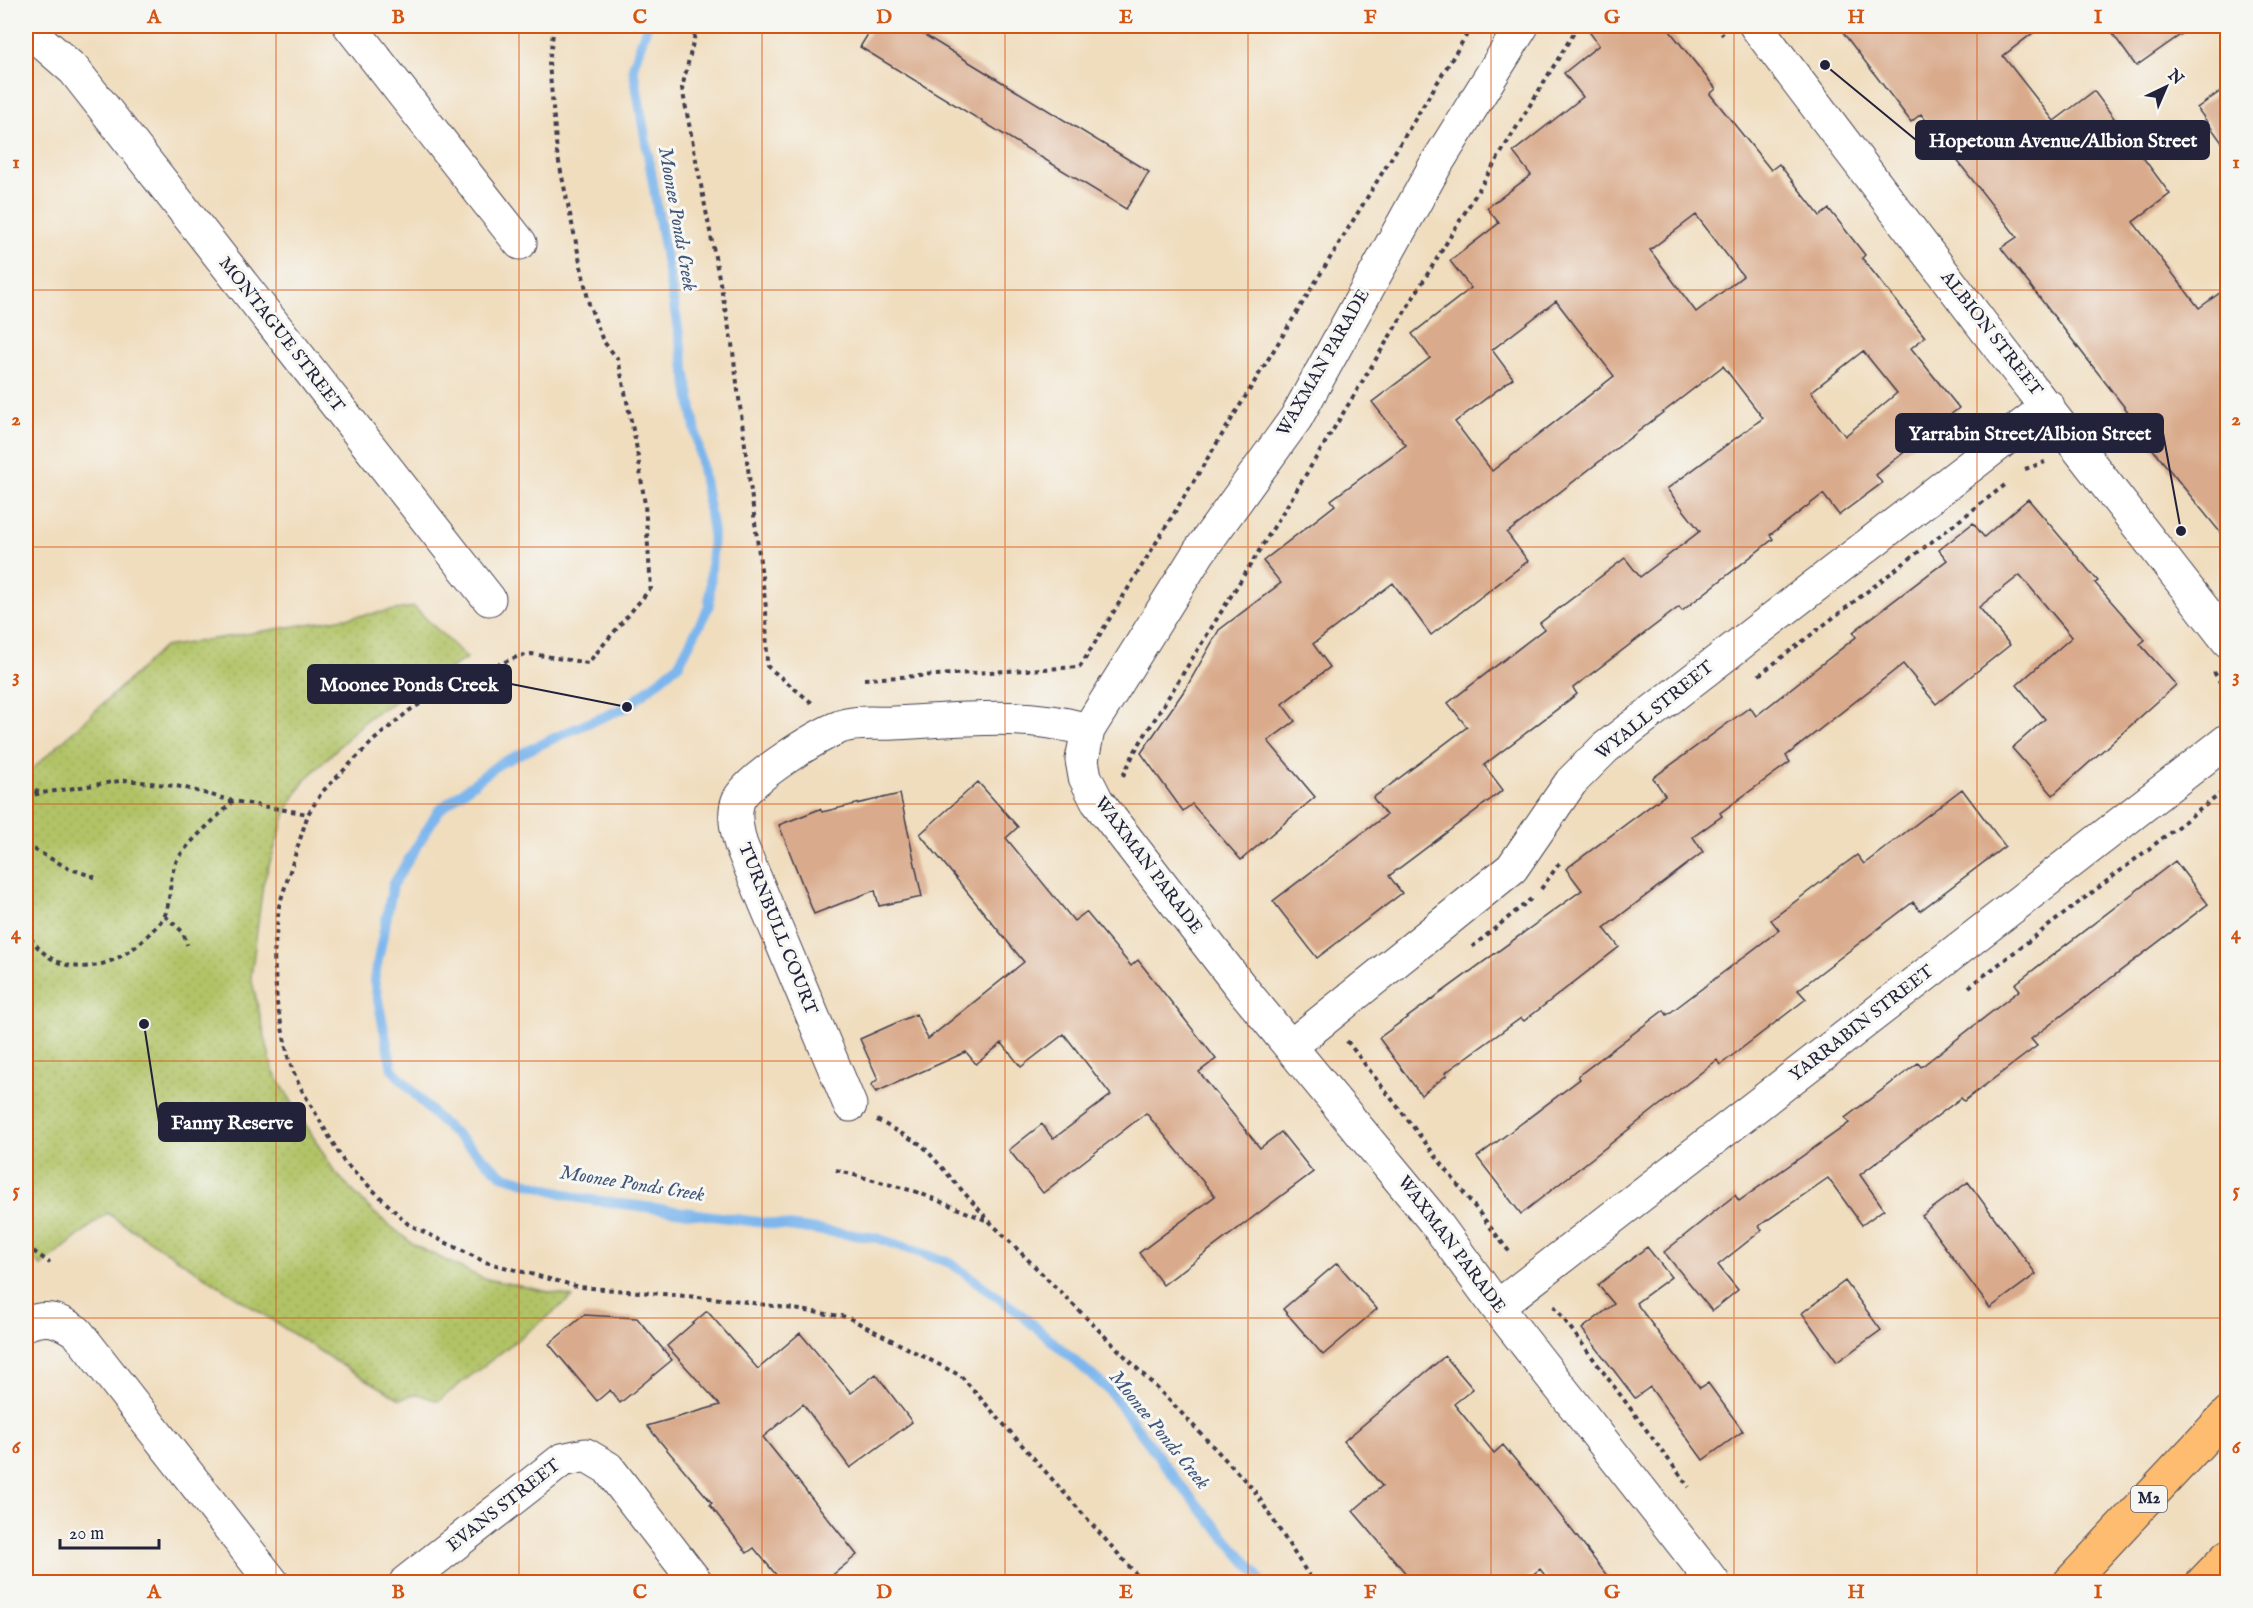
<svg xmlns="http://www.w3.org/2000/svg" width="2253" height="1608" font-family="'IM FELL English',serif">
<defs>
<pattern id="park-dots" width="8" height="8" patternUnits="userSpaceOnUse" patternTransform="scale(1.5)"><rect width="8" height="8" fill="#b1c366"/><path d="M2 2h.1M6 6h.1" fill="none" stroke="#98a759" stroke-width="1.8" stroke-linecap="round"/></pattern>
</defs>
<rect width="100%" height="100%" fill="#f6f6f2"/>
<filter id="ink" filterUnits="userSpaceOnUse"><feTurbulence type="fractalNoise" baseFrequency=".0167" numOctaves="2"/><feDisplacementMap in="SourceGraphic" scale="12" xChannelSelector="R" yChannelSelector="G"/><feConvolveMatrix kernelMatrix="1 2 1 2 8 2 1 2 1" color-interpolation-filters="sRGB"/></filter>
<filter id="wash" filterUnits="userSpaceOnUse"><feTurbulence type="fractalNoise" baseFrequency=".008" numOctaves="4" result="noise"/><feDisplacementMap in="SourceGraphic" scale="24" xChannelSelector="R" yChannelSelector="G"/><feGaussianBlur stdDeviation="1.35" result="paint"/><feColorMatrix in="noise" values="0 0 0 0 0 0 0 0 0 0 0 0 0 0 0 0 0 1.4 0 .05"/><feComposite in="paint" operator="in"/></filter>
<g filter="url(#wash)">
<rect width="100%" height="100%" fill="#f0ddbe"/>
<!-- park -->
<path fill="url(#park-dots)" stroke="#6a7250" stroke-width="1.5" d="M 414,607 L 467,658 L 369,717 L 304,781 L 287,810 L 263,884 L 251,977 L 273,1071 L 334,1171 L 372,1211 L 414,1245 L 482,1278 L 573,1297 L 438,1401 L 417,1394 L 400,1399 L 338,1363 L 107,1213 L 41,1266 L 26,1254 L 26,775 L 164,647 Z"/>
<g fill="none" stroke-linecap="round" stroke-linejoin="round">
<!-- stream -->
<path stroke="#7cb6ed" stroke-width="10" d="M 647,26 L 633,67 L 713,532 L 709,606 L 679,664 L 627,707 L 567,732 L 499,764 L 439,810 L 393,885 L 374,980 L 392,1069 L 437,1118 L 502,1175 L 578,1198 L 877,1238 L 951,1263 L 1018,1312 L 1109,1390 L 1177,1481 L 1255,1572 L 1261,1582"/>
</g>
<g id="blocks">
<!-- building -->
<path fill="#d9aa8b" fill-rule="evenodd" d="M 873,26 L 910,26 L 1149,172 L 1126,209 L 860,47 Z
M 1585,26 L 1666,26 L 1716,89 L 1710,94 L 1771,170 L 1779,164 L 1820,216 L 1829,209 L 1865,255 L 1862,258 L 1925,337 L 1911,348 L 1959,408 L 1876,475 L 1882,483 L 1839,515 L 1823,494 L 1770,535 L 1773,539 L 1682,611 L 1679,607 L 1573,688 L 1577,694 L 1484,765 L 1503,790 L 1389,876 L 1402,893 L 1317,958 L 1273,901 L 1386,815 L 1373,798 L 1467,727 L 1448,703 L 1544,629 L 1540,623 L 1625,558 L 1640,577 L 1700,531 L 1667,489 L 1763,418 L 1723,366 L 1507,533 L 1528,561 L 1431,635 L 1393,583 L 1313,644 L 1330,667 L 1282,704 L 1295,721 L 1268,741 L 1315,797 L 1241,860 L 1192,804 L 1183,811 L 1141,753 L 1186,688 L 1219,630 L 1281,583 L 1263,561 L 1335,505 L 1331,500 L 1406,445 L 1372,402 L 1430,358 L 1412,334 L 1471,288 L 1450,261 L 1499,223 L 1487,208 L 1531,175 L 1513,152 L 1583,97 L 1564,73 L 1599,45 ZM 1696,215 L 1743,276 L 1696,312 L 1650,250 ZM 1556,301 L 1614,376 L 1492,471 L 1455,422 L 1513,378 L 1492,350 ZM 1863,351 L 1897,393 L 1845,436 L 1811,392 Z
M 1838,26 L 2042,26 L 2003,56 L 2054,121 L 2094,91 L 2170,194 L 2133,222 L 2199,308 L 2228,287 L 2228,542 L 2133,425 L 2136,422 L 2001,248 L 2017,237 L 1921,114 L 1911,122 Z
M 2107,26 L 2193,26 L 2136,66 Z
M 2228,86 L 2228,151 L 2197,108 Z
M 2028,499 L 2098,581 L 2095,583 L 2145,640 L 2140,644 L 2176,685 L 2053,795 L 2012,748 L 2045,719 L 2017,685 L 2072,637 L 2020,575 L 1979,607 L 2010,645 L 1936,704 L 1903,664 L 1786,756 L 1790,762 L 1720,813 L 1722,816 L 1693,837 L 1703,852 L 1604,928 L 1619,947 L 1524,1021 L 1521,1018 L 1445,1073 L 1447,1075 L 1421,1095 L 1379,1038 L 1582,890 L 1566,869 L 1665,795 L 1653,778 L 1750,707 L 1756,716 L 1856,637 L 1853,632 L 1947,560 L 1939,550 L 1973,523 L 1984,537 Z
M 978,782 L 1018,827 L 1006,838 L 1074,921 L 1086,912 L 1131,966 L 1138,960 L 1216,1059 L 1199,1072 L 1260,1148 L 1281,1132 L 1313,1172 L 1163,1285 L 1139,1253 L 1215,1196 L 1146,1113 L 1043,1193 L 1009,1150 L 1042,1124 L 1053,1139 L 1111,1095 L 1064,1034 L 1021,1067 L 1002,1043 L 976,1064 L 966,1052 L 876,1092 L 871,1085 L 878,1079 L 860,1039 L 916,1014 L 928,1039 L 1024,962 L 920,834 Z
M 1962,789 L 2005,846 L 1920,911 L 1913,902 L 1798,990 L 1806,999 L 1720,1065 L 1717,1060 L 1521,1214 L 1477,1157 L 1580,1079 L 1578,1076 L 1664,1010 L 1667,1015 L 1779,930 L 1771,920 L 1838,869 L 1857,855 L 1864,864 Z
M 900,794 L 922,897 L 879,906 L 875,890 L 814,914 L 779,825 L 820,809 L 822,812 Z
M 2175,861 L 2208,904 L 2031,1039 L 2037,1046 L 1964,1101 L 1961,1098 L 1860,1175 L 1884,1209 L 1862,1225 L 1828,1178 L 1759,1226 L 1762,1230 L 1718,1265 L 1738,1290 L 1712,1311 L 1664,1252 L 1735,1195 L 1739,1201 L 1849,1123 L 1845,1118 L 1918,1063 L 1921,1067 L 2020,990 L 2015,984 Z
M 1968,1182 L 2036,1274 L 1990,1308 L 1922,1216 Z
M 1647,1247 L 1671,1277 L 1636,1303 L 1700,1388 L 1708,1383 L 1743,1431 L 1703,1460 L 1650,1387 L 1635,1398 L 1582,1329 L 1614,1304 L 1598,1285 Z
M 1337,1263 L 1377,1309 L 1323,1355 L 1283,1309 Z
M 1845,1281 L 1881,1330 L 1837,1362 L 1802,1313 Z
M 707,1311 L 758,1369 L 800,1333 L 851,1393 L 876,1374 L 912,1422 L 850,1468 L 803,1404 L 763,1437 L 857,1555 L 824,1582 L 782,1582 L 754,1548 L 747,1553 L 710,1505 L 712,1503 L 647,1426 L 720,1405 L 667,1346 Z
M 584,1315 L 637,1318 L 672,1360 L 620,1403 L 610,1390 L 597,1401 L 549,1344 Z
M 1445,1356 L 1473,1389 L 1454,1404 L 1494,1453 L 1503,1445 L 1543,1493 L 1612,1582 L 1550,1582 L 1540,1569 L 1523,1582 L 1413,1582 L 1353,1511 L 1382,1486 L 1344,1441 Z"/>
</g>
</g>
<g filter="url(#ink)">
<use href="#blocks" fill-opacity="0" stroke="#413e4f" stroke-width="1.5"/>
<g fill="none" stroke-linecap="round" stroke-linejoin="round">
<defs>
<path id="minor" d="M 350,26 L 520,243
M 1522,26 L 1435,166 L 1296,418 L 1199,552 L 1088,730 L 1082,760 L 1085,777 L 1097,801 L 1240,986 L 1435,1222 L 1497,1307 L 1713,1582
M 1756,26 L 1996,343 L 2228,641
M 26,28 L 74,70 L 489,599
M 1291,1046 L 1512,868 L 1571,782 L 1605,748 L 2048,406
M 850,1105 L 741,845 C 737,831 733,815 738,801 C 746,780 818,735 840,727 C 854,721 878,724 894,723 C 959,720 1025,711 1088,730
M 1497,1307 L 2228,740
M 26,1324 C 47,1315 59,1320 77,1332 L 272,1582
M 406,1582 L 562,1460 L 586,1455 L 608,1468 L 696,1582"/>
<path id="highway" d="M 2070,1582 L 2228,1413
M 2203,1582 L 2228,1556"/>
</defs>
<!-- minor casing -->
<use href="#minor" stroke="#413e4f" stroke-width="35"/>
<!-- highway casing -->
<use href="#highway" stroke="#413e4f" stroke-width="35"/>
<!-- path -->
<path stroke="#413e4f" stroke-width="4" stroke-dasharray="4.5 4.5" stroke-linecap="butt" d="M 554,26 L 549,63 L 557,153 L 589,304 L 603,341 L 618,359 L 636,444 L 645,505 L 651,588 L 588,663 L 532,654 L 519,656 L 458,681 L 410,710 L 374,740 L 322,792 L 308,814 L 279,906 L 274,955 L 277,1004 L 289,1061 L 299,1085 L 344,1162 L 408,1224 L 485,1262 L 580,1287 L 733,1300 L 847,1317 L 961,1376 L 1143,1582
M 697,26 L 682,88 L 732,344 L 766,608 L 767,666 L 812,703
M 1716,26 L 1723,35
M 2025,469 L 2045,462
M 2214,672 L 2226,692 L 2226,701 L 2221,707
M 1759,675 L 2005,485
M 864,679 L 1080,667 L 1472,26
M 1123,776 L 1135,751 L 1288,504 L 1578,26
M 26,788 L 42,793 L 126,780 L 182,787 L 233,801 L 308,814
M 26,797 L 41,793
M 26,845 L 68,868 L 97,878
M 1541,889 L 1561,861
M 165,916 L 183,932 L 187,945
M 26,930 C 54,984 114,973 150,933 C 155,928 162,921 165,915 C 172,898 168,872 179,857 C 193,837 216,819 233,801
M 1472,947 L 1531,899
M 1969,987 L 2228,788
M 1347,1041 L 1511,1254
M 877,1120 L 922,1145 L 990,1222 L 1174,1405 L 1254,1490 L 1313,1582
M 836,1170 L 917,1192 L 988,1221
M 26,1246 L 50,1263
M 1554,1306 L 1689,1487"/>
<!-- minor -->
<use href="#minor" stroke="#fff" stroke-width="33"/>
<!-- highway -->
<use href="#highway" stroke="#fdbc70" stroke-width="33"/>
</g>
</g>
<!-- grid -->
<path fill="none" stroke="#d45411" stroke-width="1.5" stroke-opacity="0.55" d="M 276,26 L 276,1582M 519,26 L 519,1582M 762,26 L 762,1582M 1005,26 L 1005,1582M 1248,26 L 1248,1582M 1491,26 L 1491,1582M 1734,26 L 1734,1582M 1977,26 L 1977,1582M 26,290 L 2228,290M 26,547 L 2228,547M 26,804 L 2228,804M 26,1061 L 2228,1061M 26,1318 L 2228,1318"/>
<g text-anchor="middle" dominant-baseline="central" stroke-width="6" stroke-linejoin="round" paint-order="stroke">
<!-- shield labels -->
<rect fill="#f6f6f2" stroke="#626272" stroke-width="1.5" x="2131" y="1486" width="36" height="26" rx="4.5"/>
<g font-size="16" font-weight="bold" fill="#22223b">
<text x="2149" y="1499">M2</text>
</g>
<!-- street labels -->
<g font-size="18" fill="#22223b" stroke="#f6f6f2">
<text transform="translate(1991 334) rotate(52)">ALBION STREET</text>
<text transform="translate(281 335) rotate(52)">MONTAGUE STREET</text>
<text transform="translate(1324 363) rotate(-60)">WAXMAN PARADE</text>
<text transform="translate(1655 711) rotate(-39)">WYALL STREET</text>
<text transform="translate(1148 866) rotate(53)">WAXMAN PARADE</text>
<text transform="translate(777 929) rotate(68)">TURNBULL COURT</text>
<text transform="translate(1862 1024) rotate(-38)">YARRABIN STREET</text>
<text transform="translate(1451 1245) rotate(53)">WAXMAN PARADE</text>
<text transform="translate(504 1506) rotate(-38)">EVANS STREET</text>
</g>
<!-- water labels -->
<g font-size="20" font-style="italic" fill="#425679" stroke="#f6f6f2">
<text transform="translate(677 219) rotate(80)">Moonee Ponds Creek</text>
<text transform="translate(632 1184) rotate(9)">Moonee Ponds Creek</text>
<text transform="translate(1159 1430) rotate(51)">Moonee Ponds Creek</text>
</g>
</g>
<!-- callouts -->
<path fill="none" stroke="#22223b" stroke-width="2" d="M1825 65L1916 140M2181 531L2163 433M627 707L511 684M144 1024L159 1122"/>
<g fill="#22223b" stroke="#f6f6f2" stroke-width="2">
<circle cx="1825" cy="65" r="6"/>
<circle cx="2181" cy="531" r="6"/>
<circle cx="627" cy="707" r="6"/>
<circle cx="144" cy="1024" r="6"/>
</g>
<g fill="#22223b" stroke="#22223b" stroke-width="2">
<rect x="1916" y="121" width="293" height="38" rx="6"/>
<rect x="1896" y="414" width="267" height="38" rx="6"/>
<rect x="308" y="665" width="203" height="38" rx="6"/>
<rect x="159" y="1103" width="146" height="38" rx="6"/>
</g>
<g font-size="20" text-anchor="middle" font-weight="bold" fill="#fff">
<text x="2063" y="147">Hopetoun Avenue/Albion Street</text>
<text x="2030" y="440">Yarrabin Street/Albion Street</text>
<text x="409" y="691">Moonee Ponds Creek</text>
<text x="232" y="1129">Fanny Reserve</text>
</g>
<!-- margin -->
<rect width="2253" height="1608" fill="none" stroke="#f6f6f2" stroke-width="66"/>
<!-- north arrow -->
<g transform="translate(2166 87) rotate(44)" stroke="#f6f6f2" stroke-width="4.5" paint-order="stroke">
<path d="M0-4.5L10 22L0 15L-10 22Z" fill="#22223b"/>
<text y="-9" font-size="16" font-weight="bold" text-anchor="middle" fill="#22223b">N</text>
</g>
<!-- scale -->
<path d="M60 1539v9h99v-9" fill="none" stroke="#22223b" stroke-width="3"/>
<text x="69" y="1539" font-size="18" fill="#22223b" stroke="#f6f6f2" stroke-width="4.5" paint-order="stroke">20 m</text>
<rect x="33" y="33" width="2187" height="1542" fill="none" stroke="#d45411" stroke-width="2"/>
<g font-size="20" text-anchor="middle" font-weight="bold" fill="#d45411">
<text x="154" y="23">A</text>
<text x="398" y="23">B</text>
<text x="640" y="23">C</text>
<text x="884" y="23">D</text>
<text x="1126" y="23">E</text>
<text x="1370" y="23">F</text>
<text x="1612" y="23">G</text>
<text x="1856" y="23">H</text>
<text x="2098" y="23">I</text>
<text x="16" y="168">1</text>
<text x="2236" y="168">1</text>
<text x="16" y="425">2</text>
<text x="2236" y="425">2</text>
<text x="16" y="682">3</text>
<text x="2236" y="682">3</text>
<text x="16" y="939">4</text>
<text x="2236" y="939">4</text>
<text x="16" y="1196">5</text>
<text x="2236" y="1196">5</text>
<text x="16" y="1453">6</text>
<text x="2236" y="1453">6</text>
<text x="154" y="1598">A</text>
<text x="398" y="1598">B</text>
<text x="640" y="1598">C</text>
<text x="884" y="1598">D</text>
<text x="1126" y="1598">E</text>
<text x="1370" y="1598">F</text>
<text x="1612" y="1598">G</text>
<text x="1856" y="1598">H</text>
<text x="2098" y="1598">I</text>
</g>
</svg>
